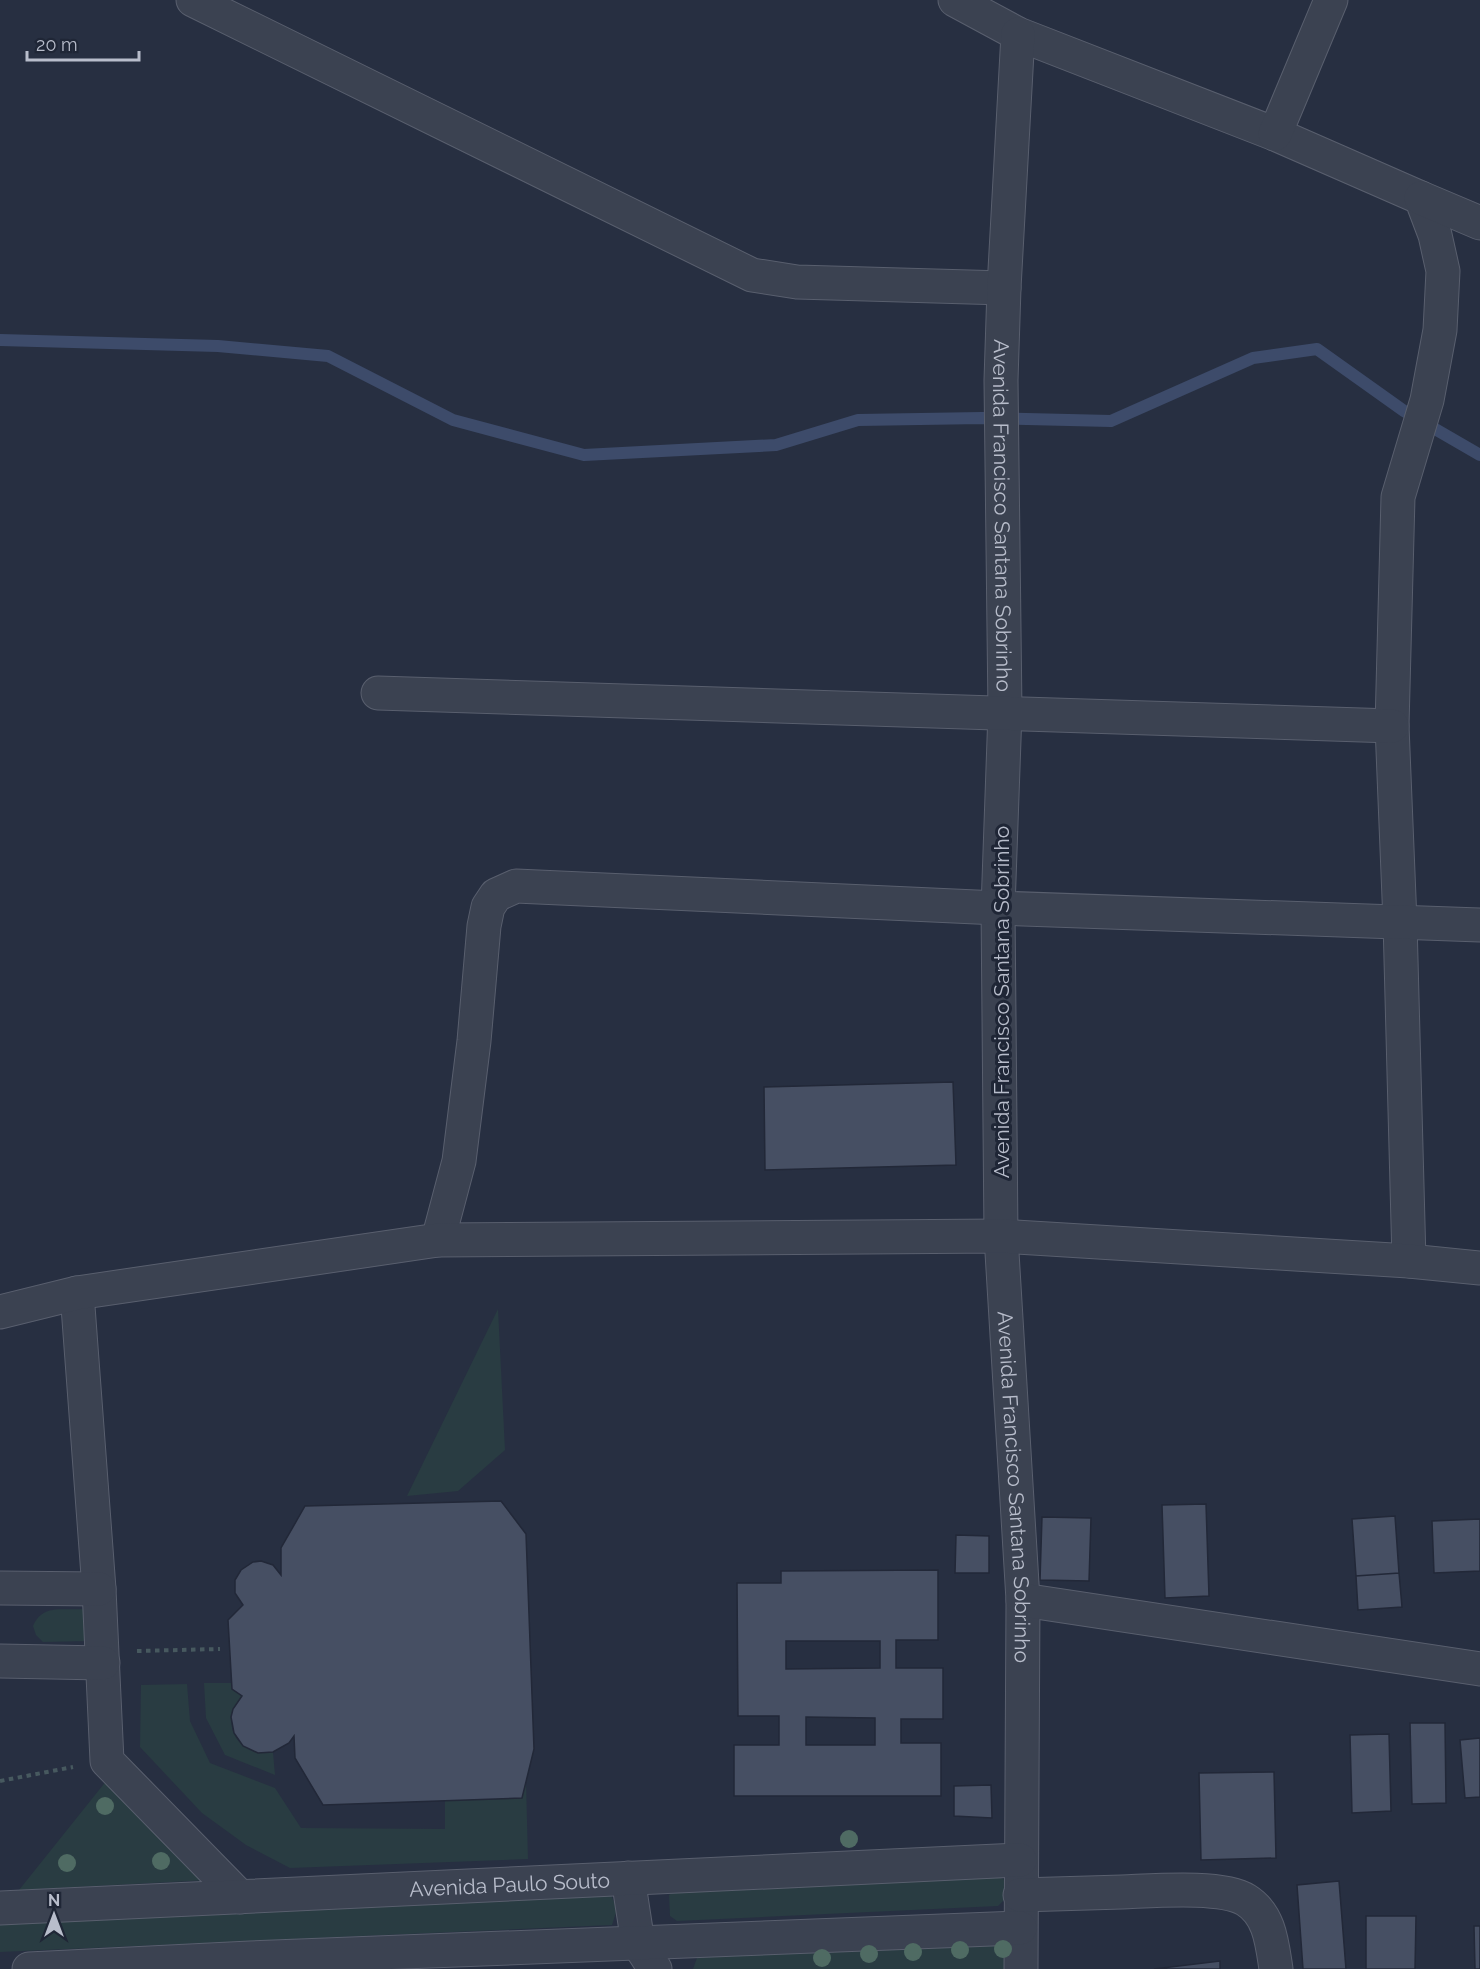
<svg xmlns="http://www.w3.org/2000/svg" width="1480" height="1969" font-family="Raleway,sans-serif">
<rect width="100%" height="100%" fill="#272f41"/>
<!-- green -->
<path fill="#293c42" d="M 498,1309 L 505,1450 L 458,1491 L 407,1496 Z
M 84,1609 L 87,1641 L 43,1642 L 36,1635 L 33,1626 C 43,1603 63,1611 84,1609 Z
M 204,1683 L 232,1683 L 232,1689 L 242,1696 C 218,1723 238,1758 273,1752 L 275,1775 L 225,1755 L 206,1718 Z
M 187,1684 L 190,1721 L 210,1763 L 275,1788 L 301,1828 L 445,1829 L 445,1800 L 526,1782 L 528,1859 L 290,1868 L 246,1845 L 202,1813 L 140,1747 L 141,1685 Z
M 107,1780 L 209,1880 L 19,1890 Z
M 995,1875 L 1007,1881 L 1007,1897 L 998,1906 L 677,1921 L 670,1916 L 669,1895 L 678,1888 Z
M 611,1895 L 617,1909 L 612,1925 L 0,1952 L 0,1922 Z
M 1014,1937 L 1014,1969 L 693,1969 L 697,1958 L 718,1948 Z"/>
<g fill="none" stroke-linecap="round" stroke-linejoin="round">
<!-- stream -->
<path stroke="#3d4b6a" stroke-width="12" d="M 0,340 L 218,346 L 328,356 L 453,420 L 584,455 L 776,445 L 858,420 L 982,418 L 1111,421 L 1253,358 L 1317,349 L 1404,411 L 1480,455"/>
</g>
<!-- building -->
<path fill="#464f63" stroke="#222838" stroke-width="1.5" fill-rule="evenodd" d="M 953,1082 L 956,1165 L 765,1170 L 764,1087 Z
M 501,1501 L 526,1534 L 534,1749 L 522,1798 L 323,1805 L 295,1758 L 294,1736 L 289,1743 L 273,1752 L 258,1753 L 243,1746 L 234,1733 L 231,1717 L 233,1709 L 242,1696 L 232,1689 L 228,1620 L 243,1605 L 235,1593 L 235,1580 L 241,1570 L 253,1562 L 261,1561 L 273,1565 L 281,1575 L 281,1548 L 305,1506 Z
M 1206,1504 L 1209,1596 L 1165,1598 L 1162,1505 Z
M 1395,1516 L 1399,1573 L 1356,1576 L 1352,1519 Z
M 1042,1517 L 1091,1518 L 1089,1581 L 1040,1580 Z
M 1480,1519 L 1480,1571 L 1434,1573 L 1432,1521 Z
M 956,1535 L 989,1536 L 989,1573 L 955,1573 Z
M 938,1570 L 938,1640 L 896,1640 L 896,1668 L 943,1668 L 943,1719 L 901,1719 L 901,1743 L 941,1743 L 941,1796 L 734,1796 L 734,1745 L 779,1745 L 779,1716 L 738,1716 L 737,1583 L 781,1583 L 781,1571 ZM 786,1641 L 880,1641 L 880,1668 L 786,1669 ZM 806,1717 L 875,1718 L 875,1745 L 806,1745 Z
M 1399,1573 L 1402,1607 L 1358,1610 L 1356,1576 Z
M 1410,1723 L 1445,1723 L 1446,1803 L 1412,1804 Z
M 1389,1734 L 1391,1811 L 1352,1813 L 1350,1735 Z
M 1480,1738 L 1480,1797 L 1465,1798 L 1460,1740 Z
M 1274,1772 L 1276,1858 L 1201,1860 L 1199,1773 Z
M 991,1785 L 992,1818 L 954,1816 L 954,1786 Z
M 1339,1881 L 1346,1969 L 1303,1969 L 1297,1885 Z
M 1366,1916 L 1416,1916 L 1415,1969 L 1366,1969 Z
M 1474,1926 L 1480,1926 L 1480,1969 L 1475,1969 Z
M 1220,1961 L 1220,1969 L 1154,1969 Z"/>
<g fill="none" stroke-linecap="round" stroke-linejoin="round">
<defs>
<g id="minor">
<path d="M 193,0 L 752,275 L 797,282 L 1004,288"/>
<path d="M 955,0 L 1018,34 L 1275,134 L 1421,198 L 1435,235 L 1443,271 L 1440,330 L 1427,400 L 1398,497 L 1392,726 L 1400,922 L 1409,1261"/>
<path id="s1" d="M 1018,34 L 1004,288 L 1001,380 L 1005,712 L 998,908 L 1001,1236 L 1023,1600 L 1021,1969"/>
<path d="M 1275,134 L 1331,0"/>
<path d="M 1421,198 L 1480,223"/>
<path d="M 378,693 L 1392,726"/>
<path d="M 438,1240 L 459,1161 L 474,1041 L 484,926 L 488,907 L 496,895 L 516,886 L 998,908 L 1480,925"/>
<path d="M 77,1293 L 99,1589 L 107,1761 L 240,1897"/>
<path d="M 0,1312 L 77,1293 L 438,1240 L 1001,1236 L 1409,1261 L 1480,1268"/>
<path d="M 0,1588 L 99,1589"/>
<path d="M 1023,1600 L 1480,1669"/>
<path d="M 0,1661 L 103,1663"/>
<path d="M 628,1878 L 638,1943 L 655,1969"/>
<path d="M 1020,1895 C 1054,1894 1088,1893 1122,1892 C 1152,1891 1222,1885 1246,1900 C 1270,1915 1272,1943 1276,1969"/>
<path id="s2" d="M 0,1908 L 1020,1860"/>
<path d="M 29,1969 L 250,1958 L 1020,1928"/>
</g>
</defs>
<!-- minor casing -->
<use href="#minor" stroke="#595f6e" stroke-width="35"/>
<!-- path -->
<path stroke="#47595f" stroke-width="4" stroke-dasharray="4.5 4.5" stroke-linecap="butt" d="M 137,1651 L 220,1649
M 0,1781 L 73,1767"/>
<!-- minor -->
<use href="#minor" stroke="#3b4251" stroke-width="33"/>
</g>
<!-- trees -->
<g fill="#4f6b63">
<circle cx="105" cy="1806" r="9"/>
<circle cx="849" cy="1839" r="9"/>
<circle cx="161" cy="1861" r="9"/>
<circle cx="67" cy="1863" r="9"/>
<circle cx="1003" cy="1949" r="9"/>
<circle cx="960" cy="1950" r="9"/>
<circle cx="913" cy="1952" r="9"/>
<circle cx="869" cy="1954" r="9"/>
<circle cx="822" cy="1958" r="9"/>
</g>
<g text-anchor="middle" dominant-baseline="central" stroke-width="6" stroke-linejoin="round" paint-order="stroke">
<!-- street labels -->
<g font-size="21" fill="#b8bdcb" stroke="#1f2636">
<text stroke="none"><textPath href="#s1" startOffset="482">Avenida Francisco Santana Sobrinho</textPath></text>
<text transform="translate(1001 1002) rotate(-90)">Avenida Francisco Santana Sobrinho</text>
<text stroke="none"><textPath href="#s1" startOffset="1454">Avenida Francisco Santana Sobrinho</textPath></text>
<text stroke="none"><textPath href="#s2" startOffset="510">Avenida Paulo Souto</textPath></text>
</g>
</g>
<!-- north arrow -->
<g transform="translate(54 1915)" stroke="#1f2636" stroke-width="4.5" paint-order="stroke">
<path d="M0-4.5L10 22L0 15L-10 22Z" fill="#b8bdcb"/>
<text y="-9" font-size="16" font-weight="bold" text-anchor="middle" fill="#b8bdcb">N</text>
</g>
<!-- scale -->
<path d="M27 51v9h112v-9" fill="none" stroke="#b8bdcb" stroke-width="3"/>
<text x="36" y="51" font-size="18" fill="#b8bdcb" stroke="#1f2636" stroke-width="4.5" paint-order="stroke">20 m</text>
</svg>
